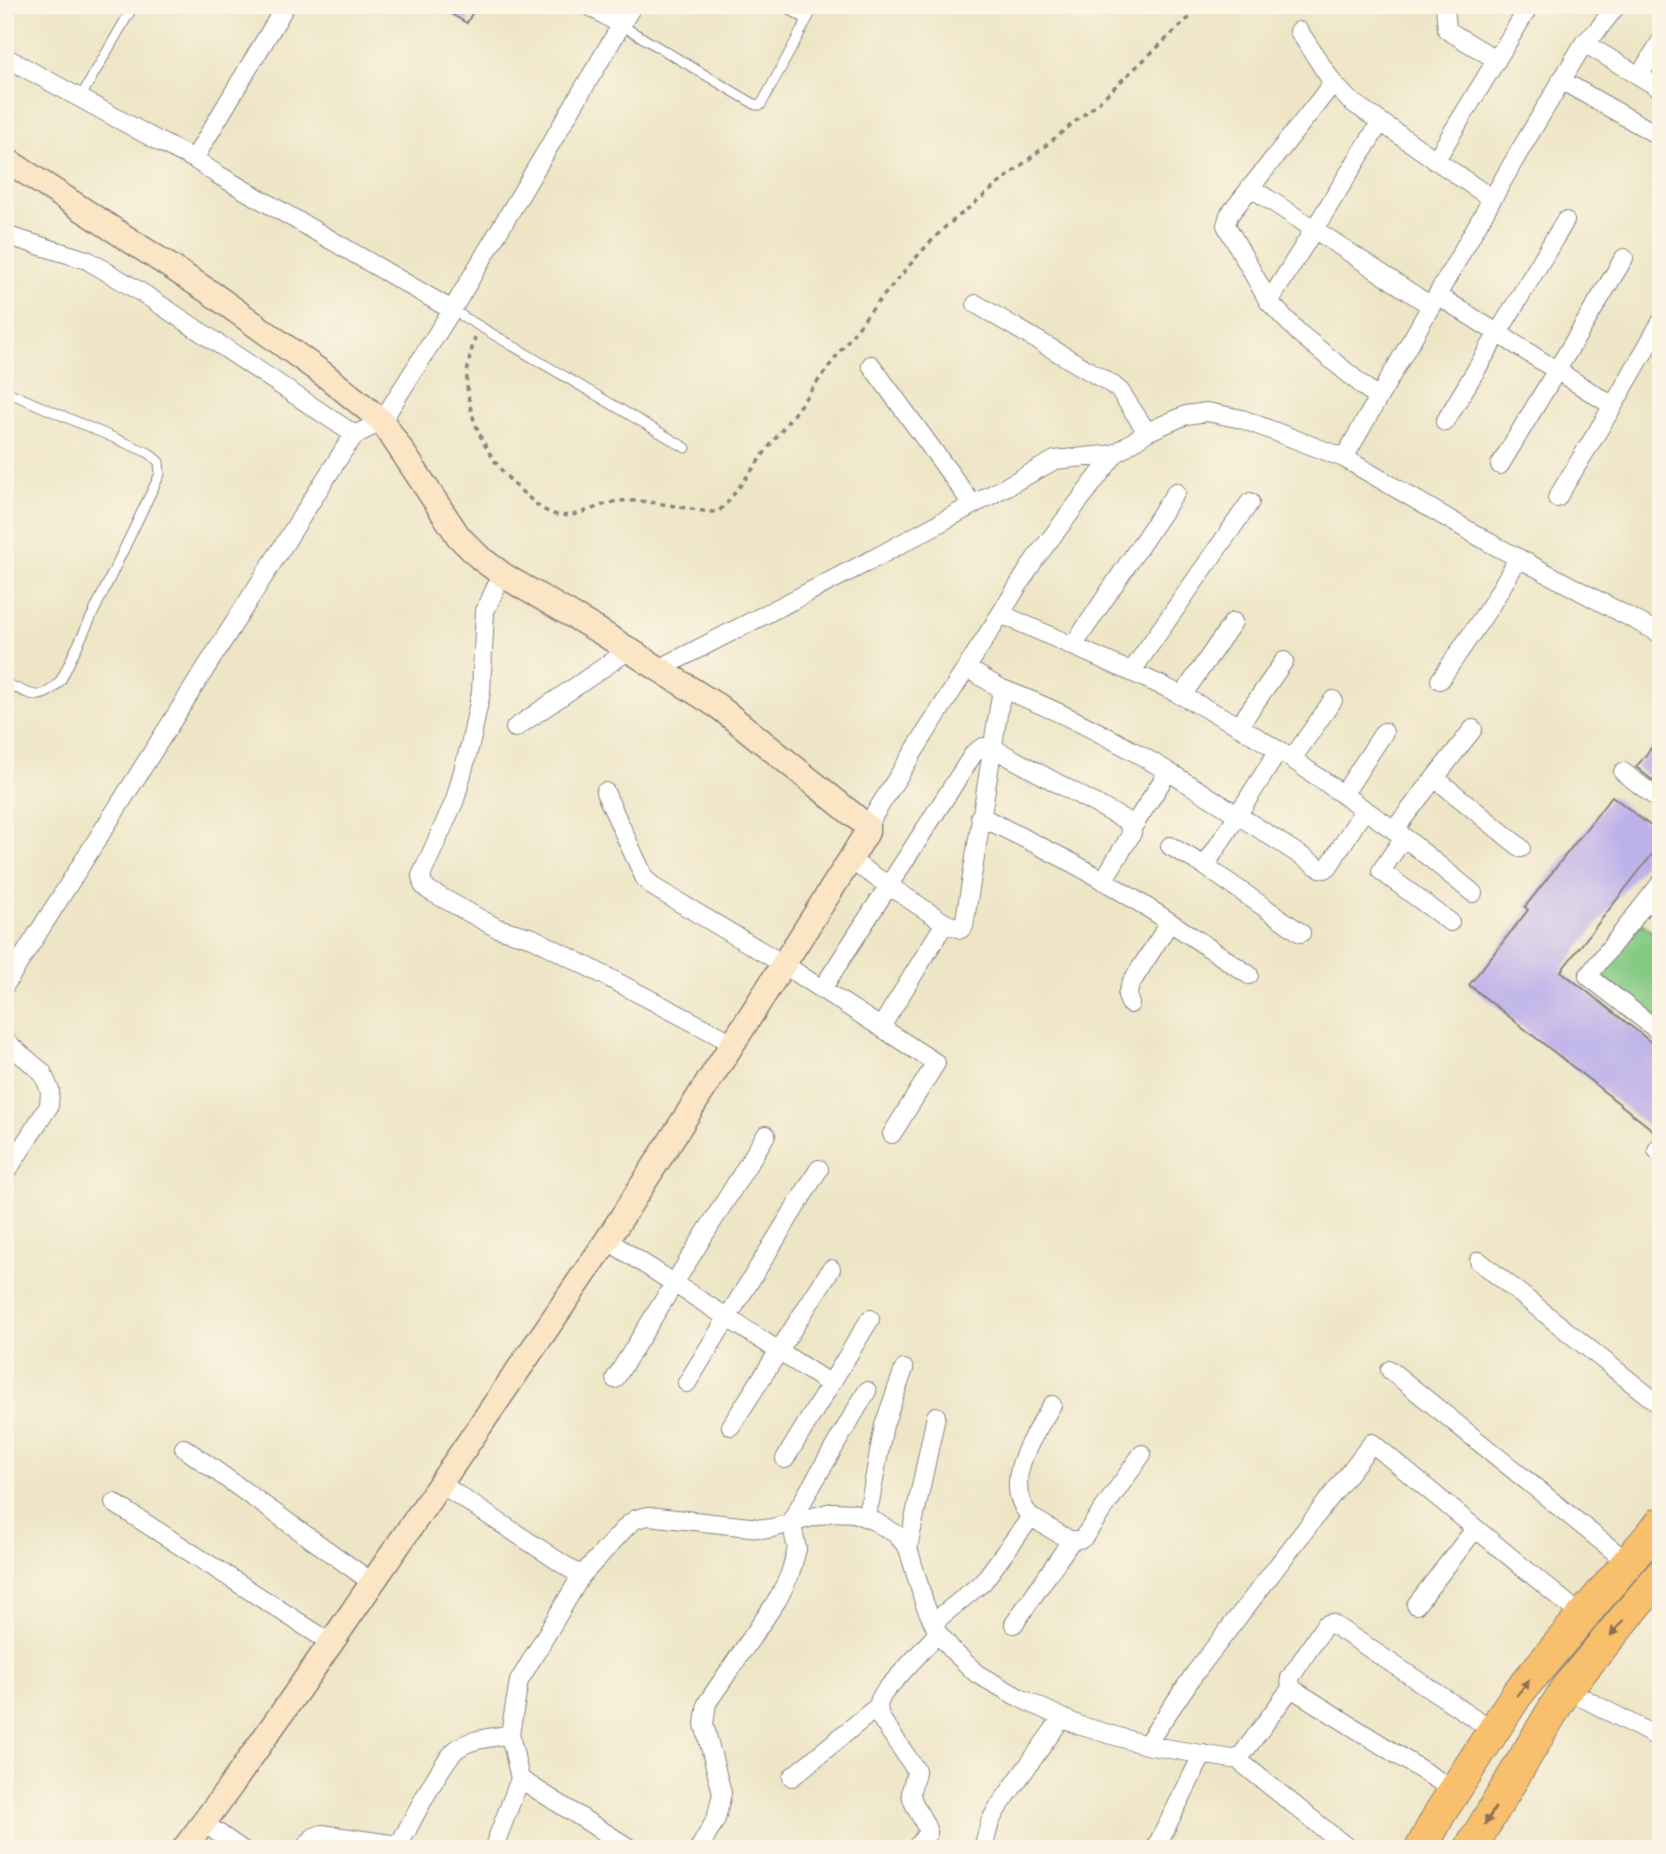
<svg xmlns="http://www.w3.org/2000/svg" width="1666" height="1854" font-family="'EB Garamond',serif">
<rect width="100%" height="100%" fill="#fcf5e5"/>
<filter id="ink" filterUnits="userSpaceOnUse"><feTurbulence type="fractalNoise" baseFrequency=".0143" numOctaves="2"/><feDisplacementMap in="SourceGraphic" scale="14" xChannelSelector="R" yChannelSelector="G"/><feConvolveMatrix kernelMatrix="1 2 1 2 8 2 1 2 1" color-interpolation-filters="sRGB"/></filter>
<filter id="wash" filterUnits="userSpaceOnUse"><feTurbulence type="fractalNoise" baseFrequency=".00686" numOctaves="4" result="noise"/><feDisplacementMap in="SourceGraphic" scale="28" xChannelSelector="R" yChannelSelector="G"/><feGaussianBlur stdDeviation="1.57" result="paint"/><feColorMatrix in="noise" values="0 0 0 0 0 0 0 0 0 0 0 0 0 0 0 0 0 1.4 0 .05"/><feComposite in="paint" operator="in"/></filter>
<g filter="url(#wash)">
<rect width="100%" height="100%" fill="#eee5c6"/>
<!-- green -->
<path fill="#84c984" stroke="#537660" stroke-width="2" d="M 1641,923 L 1661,938 L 1661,1022 L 1601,975 Z"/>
<g id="blocks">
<!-- building -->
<path fill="#bcb1e9" d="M 435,5 L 476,5 L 467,23 Z
M 1661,736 L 1661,787 L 1636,767 Z
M 1612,796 L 1661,834 L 1661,843 L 1561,971 L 1661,1050 L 1661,1122 L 1654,1131 L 1469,985 L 1528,910 L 1525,907 Z"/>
</g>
</g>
<g filter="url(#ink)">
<use href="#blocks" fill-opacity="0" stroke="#888480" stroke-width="2"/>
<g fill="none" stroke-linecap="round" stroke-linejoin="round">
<defs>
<path id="lane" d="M 783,5 L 807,20
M 621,25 L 756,105 L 761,105 L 815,5
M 80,98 L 134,5
M 452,310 L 686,448
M 5,391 L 149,453 L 159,462 L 160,474 L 61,680 C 40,705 31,694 5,683"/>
<path id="street" d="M 286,5 L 194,159 L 215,173 L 452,310
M 588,5 L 621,25
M 1445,5 L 1447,30 L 1497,60
M 1299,31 L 1333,83 L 1349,100 L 1492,199
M 1584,43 L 1661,89
M 5,57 L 162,143 L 194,159
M 1639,76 L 1661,41
M 1561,80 L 1661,137
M 1333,83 L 1229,215 L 1226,225 L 1269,302 L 1299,333 L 1378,398
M 1435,161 L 1530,5
M 1250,187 L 1431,306
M 5,235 L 87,260 L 144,294 L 355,435
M 1437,295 L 1613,406 L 1557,498
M 1269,302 L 1380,123
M 976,304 L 1113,385 L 1120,391 L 1147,432
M 871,365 L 973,505
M 1613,406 L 1661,322
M 1445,422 L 1565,221
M 1344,458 L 1519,152 L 1584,43 L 1596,32 L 1617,5
M 1500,465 L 1624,258
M 502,574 L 485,611 L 481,692 L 471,741 L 455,800 L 421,876 L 423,885 L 428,890 L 497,928 L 533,938 L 733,1043
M 1001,614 L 1165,687 L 1239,726 L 1292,759 L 1404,837 L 1473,893
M 1073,646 L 1176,492
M 659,669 L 877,557 L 1055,460 L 1115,454
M 1131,672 L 1250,502
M 1440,680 L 1491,605 L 1518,559
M 1002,689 C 1116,731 1218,803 1320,868 L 1325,869 L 1329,866 L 1364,810
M 1182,696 L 1233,622
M 1239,726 L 1284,661
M 515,728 L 629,650
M 1292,759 L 1333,700
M 1623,772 L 1661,801
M 1435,778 L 1521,848
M 605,792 L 645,879 L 655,888 L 783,964 L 936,1063 L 892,1134
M 1343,795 L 1384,732
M 980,816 C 1009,831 1038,845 1067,860 C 1130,894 1190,935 1249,975
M 867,826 L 1035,559 L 1115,454 L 1147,432 L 1186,415 L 1207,412 L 1242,419 L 1344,458 L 1490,543 L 1661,634
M 1132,828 L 1168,772
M 1394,830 L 1473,729
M 1404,837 L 1381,871 L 1450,922
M 1170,846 L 1205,866 L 1301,933
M 850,860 L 945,923 L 961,929 L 964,926 L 1002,689 L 968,669
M 1205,866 L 1279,750
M 1661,883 L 1588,976 L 1661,1033
M 5,985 L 345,448 L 355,435 L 382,421 L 452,310 L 633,5
M 822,989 L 974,753 L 983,747 L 991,747 L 1127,821 L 1132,833 L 1103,881
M 1130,1004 L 1127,995 L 1131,983 L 1170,922
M 881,1027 L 945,923
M 5,1041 L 42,1072 L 50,1090 L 49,1106 L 5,1174
M 1661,1145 L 1657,1150 L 1661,1153
M 607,1240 L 830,1384
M 1479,1261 L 1661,1406
M 1390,1370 L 1626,1561
M 615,1379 L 766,1135
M 687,1383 L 819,1169
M 731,1426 L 831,1269
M 184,1448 L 373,1583
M 785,1459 L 870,1319
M 441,1484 L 581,1576 L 519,1681 L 510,1734 L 520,1779 L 631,1849
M 114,1503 L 331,1643
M 864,1517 L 870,1502 L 884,1425 L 904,1369
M 1031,1517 C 999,1483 1033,1437 1052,1405
M 908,1548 L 936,1416
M 581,1576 L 628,1525 L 636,1519 L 648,1516 L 768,1529 L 832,1512 L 854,1513 L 874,1521 L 896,1534 L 908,1548 L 925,1605 L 938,1633 L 953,1651 L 977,1674 L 1020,1698 L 1078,1725 L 1146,1745 L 1238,1760 L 1349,1849
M 1416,1605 L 1475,1529
M 934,1622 L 983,1582 L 1031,1517 L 1071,1541 L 1083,1538 L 1142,1454
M 1014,1624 L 1071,1541
M 1291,1688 L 1290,1678 L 1325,1625 L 1331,1623 L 1494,1731
M 1566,1689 L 1661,1739
M 1146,1745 L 1195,1673 L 1372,1443 L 1582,1616
M 1238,1760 L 1291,1688 L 1455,1791
M 792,1777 L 877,1707
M 204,1823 L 241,1849
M 304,1849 L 314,1837 L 322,1834 L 397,1845 L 402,1839 C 413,1820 442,1760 457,1749 C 471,1738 494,1738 510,1734
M 493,1849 L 520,1779
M 699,1849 L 716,1819 L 722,1793 L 704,1724 L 707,1703 L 778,1599 L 790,1574 L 797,1549 L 791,1521 L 867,1391
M 915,1849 L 928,1833 C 925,1819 913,1808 911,1794 C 911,1785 916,1778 916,1770 L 880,1717 C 877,1706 878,1701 885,1691 L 938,1633
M 983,1849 L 990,1822 L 997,1809 L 1062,1718
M 1155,1849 L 1203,1754"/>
<path id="secondary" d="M 5,159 L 214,295 L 326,376 L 382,421 L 459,537 L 480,558 L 506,577 L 599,631 L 719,707 L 867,826 L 867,832 L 850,860 L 604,1245 L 331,1643 L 230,1787 L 184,1849"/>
<path id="highway" d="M 1421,1849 L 1440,1813 L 1517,1694 L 1661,1523
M 1470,1849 L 1566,1689 L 1661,1575"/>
</defs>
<!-- lane casing -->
<use href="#lane" stroke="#888480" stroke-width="11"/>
<!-- street casing -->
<use href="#street" stroke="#888480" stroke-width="20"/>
<!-- secondary casing -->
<use href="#secondary" stroke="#888480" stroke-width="27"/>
<!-- highway casing -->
<use href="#highway" stroke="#888480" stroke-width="34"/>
<!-- path -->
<path stroke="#888480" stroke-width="3.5" stroke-dasharray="5 5" stroke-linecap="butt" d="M 475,337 C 471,352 466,369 467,385 C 470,428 494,469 527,496 C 536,504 545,513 558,515 C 579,519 600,502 621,501 C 650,499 683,509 712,512 L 719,511 L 728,502 L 868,314 L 920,253 L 944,228 L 1092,108 L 1203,5"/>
<!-- lane -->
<use href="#lane" stroke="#fff" stroke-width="9"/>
<!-- street -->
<use href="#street" stroke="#fff" stroke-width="18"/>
<!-- secondary -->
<use href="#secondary" stroke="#fce5c4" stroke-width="24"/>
<!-- highway -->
<use href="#highway" stroke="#f8bf6c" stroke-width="32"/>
</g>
<!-- one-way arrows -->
<defs><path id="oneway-solid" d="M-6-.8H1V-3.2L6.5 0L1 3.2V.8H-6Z" transform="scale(1.75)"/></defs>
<g fill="#8d7054">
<use href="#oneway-solid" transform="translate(1617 1628) rotate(130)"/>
<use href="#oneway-solid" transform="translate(1523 1688) rotate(-52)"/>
<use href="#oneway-solid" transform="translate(1490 1816) rotate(121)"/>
</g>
</g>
<!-- margin -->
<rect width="1666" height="1854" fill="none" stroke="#fcf5e5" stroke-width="28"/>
</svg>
